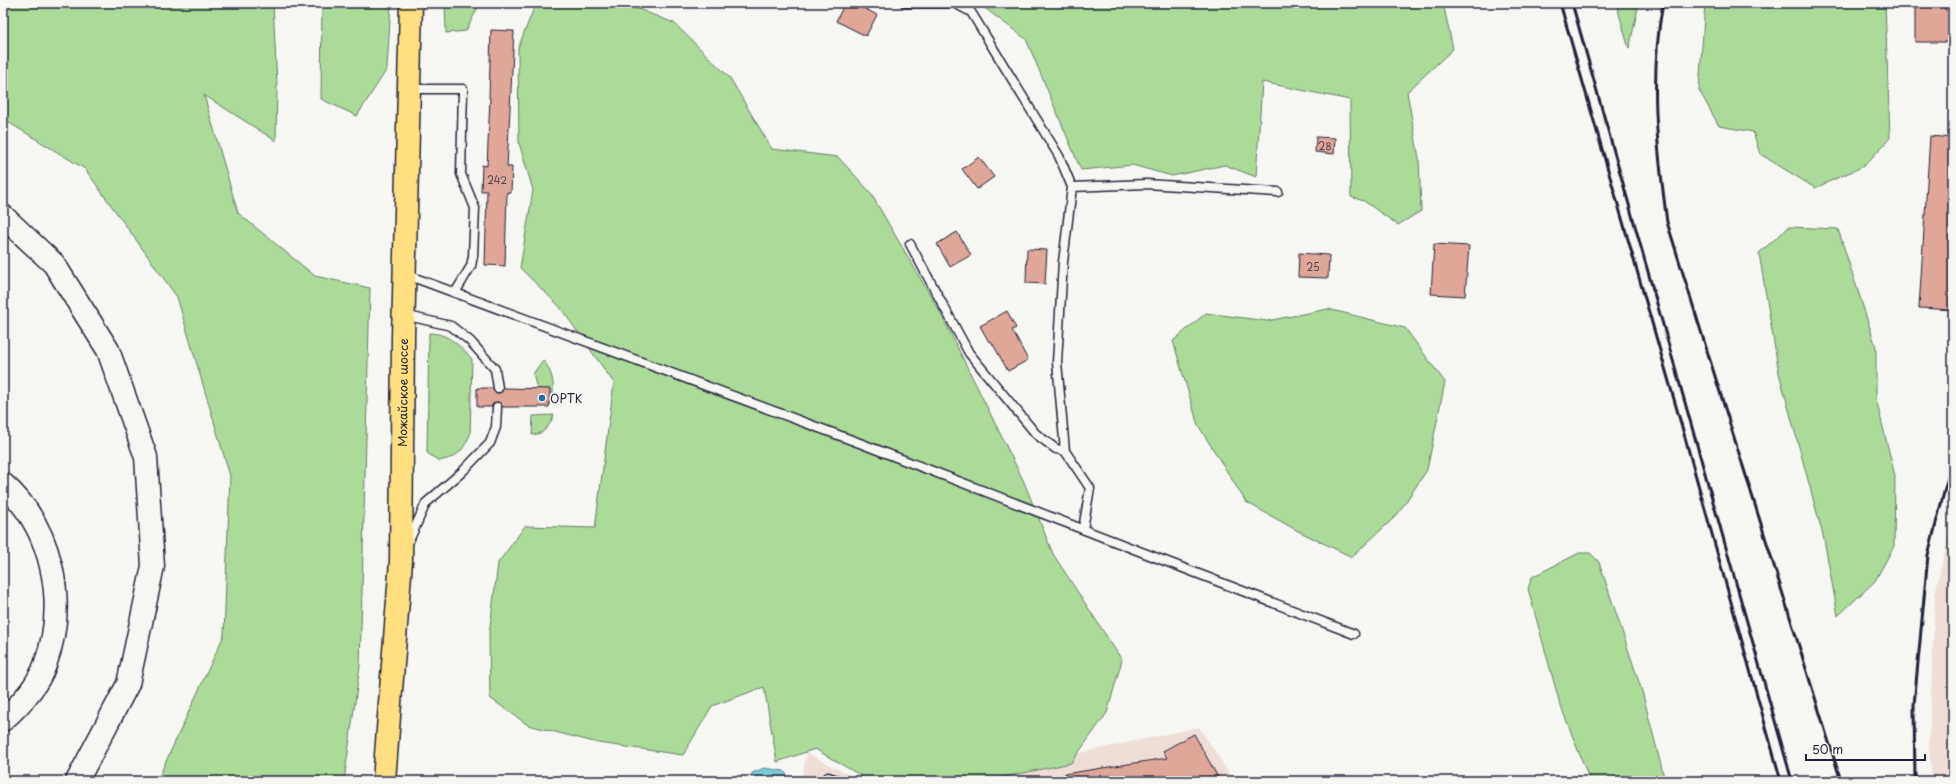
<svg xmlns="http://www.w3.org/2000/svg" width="1956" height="784" font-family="'Playpen Sans',sans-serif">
<rect width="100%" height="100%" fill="#f6f6f2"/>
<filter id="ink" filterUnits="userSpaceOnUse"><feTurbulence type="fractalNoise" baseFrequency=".025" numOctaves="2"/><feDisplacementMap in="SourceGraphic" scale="8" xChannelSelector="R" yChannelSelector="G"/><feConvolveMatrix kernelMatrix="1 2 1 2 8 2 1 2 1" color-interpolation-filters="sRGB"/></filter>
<g filter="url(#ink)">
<!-- built -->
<path fill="#efded8" d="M 1953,517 L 1953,781 L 1932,781 L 1929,744 L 1935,593 Z
M 1199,727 L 1234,781 L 951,781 Z
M 807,753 L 860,781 L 801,781 Z"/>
<!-- green -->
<path fill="#acda99" stroke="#677e6a" d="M 3,3 L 273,3 L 277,85 L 276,141 L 204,95 L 238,213 L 315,276 L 370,288 L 360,666 L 344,781 L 157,781 L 224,635 L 230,476 L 177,297 L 85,169 L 3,119 Z
M 322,3 L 391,3 L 387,69 L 357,116 L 321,99 Z
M 445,3 L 480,3 L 466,31 L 446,33 Z
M 536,3 L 623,3 L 674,23 L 730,78 L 772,149 L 838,157 L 870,192 L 940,312 L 1024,482 L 1053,554 L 1122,660 L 1107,713 L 1071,763 L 985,781 L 870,781 L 815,749 L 777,762 L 764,687 L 712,706 L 683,755 L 598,743 L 528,725 L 490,698 L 489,635 L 498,563 L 525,526 L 595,528 L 614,383 L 560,307 L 520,268 L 533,190 L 519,143 L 518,48 Z
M 978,3 L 1443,3 L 1453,49 L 1407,92 L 1419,158 L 1421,211 L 1398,225 L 1364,201 L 1351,197 L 1350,100 L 1262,82 L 1256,177 L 1225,165 L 1172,176 L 1132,165 L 1081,170 L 1026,39 Z
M 1616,3 L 1639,3 L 1629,49 Z
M 1705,3 L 1885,3 L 1890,138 L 1864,166 L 1815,188 L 1760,154 L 1753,132 L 1719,126 L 1699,90 Z
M 1789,227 L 1838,229 L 1876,347 L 1876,399 L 1895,476 L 1894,546 L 1875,581 L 1838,616 L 1824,539 L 1779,373 L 1759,253 Z
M 1328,309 L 1405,328 L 1445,382 L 1427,470 L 1397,515 L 1352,557 L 1298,531 L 1246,502 L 1198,425 L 1173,341 L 1206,313 L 1267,321 Z
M 429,333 C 448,333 460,346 472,359 L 470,435 C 462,452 458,457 439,461 L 427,453 Z
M 543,360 C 551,370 554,380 553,393 L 549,393 L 549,389 L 537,389 L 533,374 Z
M 554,415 C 549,426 545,434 532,435 L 533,416 Z
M 1579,553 L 1590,553 L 1599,562 L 1642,691 L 1665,781 L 1590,781 L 1560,704 L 1528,589 L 1532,577 Z"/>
<!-- water -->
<path fill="#7cccd5" stroke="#588897" d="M 764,768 L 784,771 L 791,781 L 751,781 L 752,773 Z"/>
<!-- building -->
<path fill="#dfa69a" stroke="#22223b" d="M 845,3 L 854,3 L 877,15 L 866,36 L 836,21 Z
M 1915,3 L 1945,3 L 1945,10 L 1953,10 L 1953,42 L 1915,42 Z
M 491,30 L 514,31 L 507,167 L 512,167 L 511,193 L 507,192 L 505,266 L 485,265 L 487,191 L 481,191 L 482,165 L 487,166 L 490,98 L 489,98 Z
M 1930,136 L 1953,138 L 1953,310 L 1919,308 Z
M 1316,137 L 1335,138 L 1334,154 L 1315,152 Z
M 979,157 L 994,177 L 977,189 L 962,169 Z
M 957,232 L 971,255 L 950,267 L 937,244 Z
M 1434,244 L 1469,246 L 1465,296 L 1431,294 Z
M 1027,249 L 1047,250 L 1045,284 L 1026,283 Z
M 1299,253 L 1329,255 L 1328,278 L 1298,277 Z
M 1007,311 L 1016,328 L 1012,330 L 1028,360 L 1008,371 L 991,341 L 989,342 L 980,326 Z
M 477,388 L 492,388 L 494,392 L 498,393 L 502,392 L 503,388 L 550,389 L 549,407 L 502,407 L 500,403 L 497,402 L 493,404 L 491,407 L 477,407 Z
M 1194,734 L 1220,781 L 1065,781 L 1064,774 L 1167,758 L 1163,751 Z"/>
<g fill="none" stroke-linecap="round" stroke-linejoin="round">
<defs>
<path id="lane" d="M 905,3 L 954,3 L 971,12 L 1059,156 L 1072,187 L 1063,262 L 1057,362 L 1065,451 L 1090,488 L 1083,529
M 410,89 L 463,89 L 461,174 L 475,208 L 473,256 L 471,266 L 455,293
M 1072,187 L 1146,184 L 1278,192
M 910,244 L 969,353 L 1036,434 L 1056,449 L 1065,451
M 407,275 L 857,442 L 1354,634
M 404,315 L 451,326 L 470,341 L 495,369 L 498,388
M 408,543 L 426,503 L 462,472 L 490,443 L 496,427 L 497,407
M 828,777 L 841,781"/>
<path id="secondary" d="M 3,216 L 54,264 L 108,350 L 146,457 L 153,566 L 128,684 L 77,781
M 3,484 C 53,528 68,603 45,665 C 37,687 20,705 3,720"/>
<g id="primary">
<path id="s1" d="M 384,781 L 401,561 L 403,338 L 411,3"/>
</g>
</defs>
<!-- lane casing -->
<use href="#lane" stroke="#22223b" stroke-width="11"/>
<!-- secondary casing -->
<use href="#secondary" stroke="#22223b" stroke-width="25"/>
<!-- primary casing -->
<use href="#primary" stroke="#22223b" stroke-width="25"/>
<!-- lane -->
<use href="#lane" stroke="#f6f6f2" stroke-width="8"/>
<!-- secondary -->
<use href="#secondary" stroke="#f6f6f2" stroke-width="22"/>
<!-- primary -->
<use href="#primary" stroke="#ffdf80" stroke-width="22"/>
<!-- rail -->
<path stroke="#22223b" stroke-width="3" d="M 1560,3 L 1684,434 L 1781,781
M 1572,3 L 1792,781
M 1663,3 C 1649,78 1657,148 1667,222 L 1841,781
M 1915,781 L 1914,705 L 1928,555 L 1953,457"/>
</g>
</g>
<!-- markers -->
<circle fill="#1f6fb2" stroke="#f6f6f2" stroke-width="1.5" cx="542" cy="398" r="4"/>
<g text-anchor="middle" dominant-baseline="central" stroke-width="3" stroke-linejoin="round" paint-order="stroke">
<!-- number labels -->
<g font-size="10" fill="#514353">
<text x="1325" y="145">28</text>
<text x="497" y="179">242</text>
<text x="1313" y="266">25</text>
</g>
<!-- street labels -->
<g font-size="12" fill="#22223b" stroke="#f6f6f2">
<text stroke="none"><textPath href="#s1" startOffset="389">Можайское шоссе</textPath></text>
</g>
<!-- poi labels -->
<g font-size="12" fill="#22223b" stroke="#f6f6f2" text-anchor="start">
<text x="550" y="398">ОРТК</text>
</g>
</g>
<!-- margin -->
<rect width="1956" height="784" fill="none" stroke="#f6f6f2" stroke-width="16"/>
<rect x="8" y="8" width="1940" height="768" fill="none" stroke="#22223b" stroke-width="1.5" filter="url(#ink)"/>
<!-- scale -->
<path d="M1806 754v6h119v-6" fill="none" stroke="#22223b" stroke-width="2"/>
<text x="1812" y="754" font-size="12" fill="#22223b" stroke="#f6f6f2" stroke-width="3" paint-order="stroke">50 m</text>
</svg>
